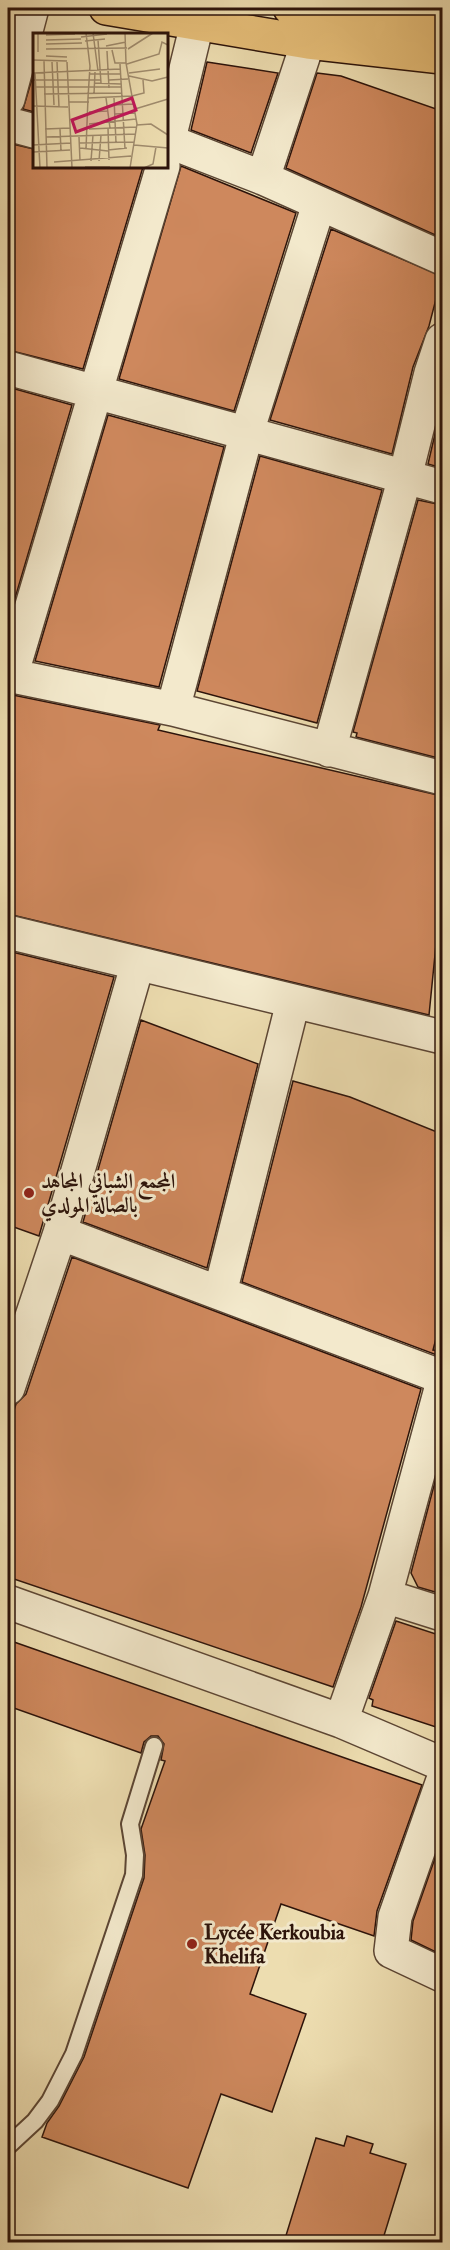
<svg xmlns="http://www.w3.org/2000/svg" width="450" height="2250" font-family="'IM FELL Double Pica',Amiri,serif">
<rect width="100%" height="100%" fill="#edddb0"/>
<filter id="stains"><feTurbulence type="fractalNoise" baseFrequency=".00333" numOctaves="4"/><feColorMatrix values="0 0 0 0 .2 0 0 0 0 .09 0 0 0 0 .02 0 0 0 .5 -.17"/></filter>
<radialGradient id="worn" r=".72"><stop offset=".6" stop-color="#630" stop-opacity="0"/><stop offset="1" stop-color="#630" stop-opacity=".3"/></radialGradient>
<!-- building -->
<path fill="#ce885d" stroke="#2c130a" stroke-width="1.5" d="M 207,62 L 278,73 L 251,153 L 191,130 Z
M 34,72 L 34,112 L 23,109 Z
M 317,73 L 341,76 L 442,111 L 442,238 L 286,168 Z
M 8,143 L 34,149 L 34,166 L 143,167 L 83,369 L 8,350 Z
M 181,166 L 296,213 L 234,411 L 119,379 Z
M 331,229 L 442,276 L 429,326 L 413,367 L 392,454 L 270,420 Z
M 8,387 L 72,405 L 8,622 Z
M 442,404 L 442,468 L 428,464 Z
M 108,415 L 224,447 L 159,687 L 35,661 Z
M 260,456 L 382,490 L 317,723 L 197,691 Z
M 418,500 L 442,505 L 442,759 L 356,737 L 357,733 L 353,732 Z
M 8,694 L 160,725 L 158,730 L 442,796 L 442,884 L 429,1015 L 8,914 Z
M 8,951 L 114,977 L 39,1236 L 8,1225 Z
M 141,1020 L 258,1064 L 207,1268 L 83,1222 Z
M 293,1081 L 350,1097 L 442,1134 L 442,1315 L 433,1350 L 442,1351 L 442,1357 L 242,1282 Z
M 72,1257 L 421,1389 L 361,1607 L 333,1687 L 8,1577 L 8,1429 L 16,1404 L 26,1394 Z
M 442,1455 L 442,1594 L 418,1587 L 411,1573 Z
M 396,1621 L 442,1636 L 442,1729 L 372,1706 L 373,1700 L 369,1698 Z
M 14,1642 L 422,1785 L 377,1911 L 374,1936 L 281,1904 L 250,1994 L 306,2014 L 272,2112 L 221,2094 L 188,2188 L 42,2137 L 47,2123 L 59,2106 L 84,2057 L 144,1878 L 145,1855 L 141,1829 L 165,1761 L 161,1760 L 164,1744 L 158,1736 L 151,1736 L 144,1742 L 141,1753 L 8,1706 L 8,1660 Z
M 442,1838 L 442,1955 L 411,1940 L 413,1921 Z
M 347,2136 L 373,2144 L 370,2153 L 406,2164 L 382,2242 L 284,2242 L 316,2138 L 344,2146 Z"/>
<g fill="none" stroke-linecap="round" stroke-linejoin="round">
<defs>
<path id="service" d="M 8,2146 L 35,2121 L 50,2101 L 74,2054 L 134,1875 L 135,1855 L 130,1824 L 154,1746"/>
<path id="minor" d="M 8,99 L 32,8
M 8,124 L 34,131
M 168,141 L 263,178 L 442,258
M 166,151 L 197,24
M 263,178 L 308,42
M 8,368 L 442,487
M 8,675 L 173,709 L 442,778
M 11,676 L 163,166
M 173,709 L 247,432 L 319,204
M 329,750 L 405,477 L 431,373 L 442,340
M 8,932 L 442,1037
M 60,1233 L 442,1377
M 220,1293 L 293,1002
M 8,1388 L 60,1233 L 137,966
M 385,1596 L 442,1614
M 8,1602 L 341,1721 L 442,1764
M 341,1721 L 385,1596 L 442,1385
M 442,1783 L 395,1917 L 391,1951 L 442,1975"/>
<path id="primary" d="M 106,8 L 308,42 L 442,57
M 290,8 L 442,28"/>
</defs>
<!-- service casing -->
<use href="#service" stroke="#5c4634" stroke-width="20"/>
<!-- minor casing -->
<use href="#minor" stroke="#5c4634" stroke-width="36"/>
<!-- primary casing -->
<use href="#primary" stroke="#2c130a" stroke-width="36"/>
<!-- service -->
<use href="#service" stroke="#f3e9cc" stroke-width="16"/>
<!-- minor -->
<use href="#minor" stroke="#f3e9cc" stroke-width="33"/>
<!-- primary -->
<use href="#primary" stroke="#e6be78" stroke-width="33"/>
</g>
<!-- markers -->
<g fill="#8f2418" stroke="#f3e9cc" stroke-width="2">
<circle cx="29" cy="1193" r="6"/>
<circle cx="192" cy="1944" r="6"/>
</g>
<g text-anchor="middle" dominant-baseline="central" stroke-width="6" stroke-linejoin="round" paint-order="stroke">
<!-- poi labels -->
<g font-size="21" font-weight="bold" fill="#2c130a" stroke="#f3e9cc" text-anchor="start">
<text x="41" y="1181">المجمع الشباني المجاهد<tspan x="41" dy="24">بالصالة المولدي</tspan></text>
<text x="204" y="1932">Lycée Kerkoubia<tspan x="204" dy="24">Khelifa</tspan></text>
</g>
</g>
<!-- overview -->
<g transform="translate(33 33)">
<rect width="135" height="135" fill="#edddb0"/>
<path fill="none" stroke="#a08c6e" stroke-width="1.5" d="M 5,0 L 5,19M 53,0 L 57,33 L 55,65 L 99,63M 60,0 L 65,38M 92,0 L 93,30 L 104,91 L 97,135M 13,2 L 42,1M 48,4 L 74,1M 13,7 L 48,6M 65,7 L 68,50M 52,8 L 72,6M 13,11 L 49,10M 73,13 L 93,9M 13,16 L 94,15M 95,16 L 120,0M 79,17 L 82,30 L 93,30M 74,18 L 76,55M 13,23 L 34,24M 0,27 L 34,28M 11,28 L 14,135M 19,29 L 21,72M 24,29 L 26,74M 34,29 L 39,135M 87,31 L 92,116M 94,31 L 126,21 L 129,9 L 135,12M 1,40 L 87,36M 2,40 L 7,135M 96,40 L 127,36M 56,41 L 88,41M 96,43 L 119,48 L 135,44M 1,47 L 68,47M 76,47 L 95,46M 61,50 L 88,51M 2,54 L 88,54M 11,61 L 88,60M 61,61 L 62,39M 99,63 L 111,60 L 110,47M 73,65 L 77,95M 81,65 L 83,110M 36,69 L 56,69M 81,72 L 100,71M 0,73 L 35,74M 102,76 L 135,66M 56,79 L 74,78M 82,81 L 102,80M 56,91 L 103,86M 104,92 L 118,91 L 135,102M 75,95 L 76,127M 12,96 L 37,95M 27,96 L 28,118M 56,96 L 103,94M 13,104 L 103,101M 46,104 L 47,128M 46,110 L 101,109M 0,112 L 38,110M 101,112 L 135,115M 47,115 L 75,118M 53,116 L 55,65M 75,117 L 94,115M 0,119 L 37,117M 58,128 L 60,102M 66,128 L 68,102M 21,129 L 98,123M 52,134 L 77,134M 111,135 L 120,131 L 123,114"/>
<path fill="#c2185b" fill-opacity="0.15" stroke="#c2185b" stroke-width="3" d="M 99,65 L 103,77 L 43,99 L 39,87 Z"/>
<rect width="135" height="135" fill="none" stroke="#2c130a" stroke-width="3"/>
</g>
<!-- margin -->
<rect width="450" height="2250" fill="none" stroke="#edddb0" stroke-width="30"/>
<rect x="9" y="9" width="432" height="2232" fill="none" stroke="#2c130a" stroke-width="3"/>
<rect x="15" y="15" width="420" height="2220" fill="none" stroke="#2c130a" stroke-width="1.5"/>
<rect width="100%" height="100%" filter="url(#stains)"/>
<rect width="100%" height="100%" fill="url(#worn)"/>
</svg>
